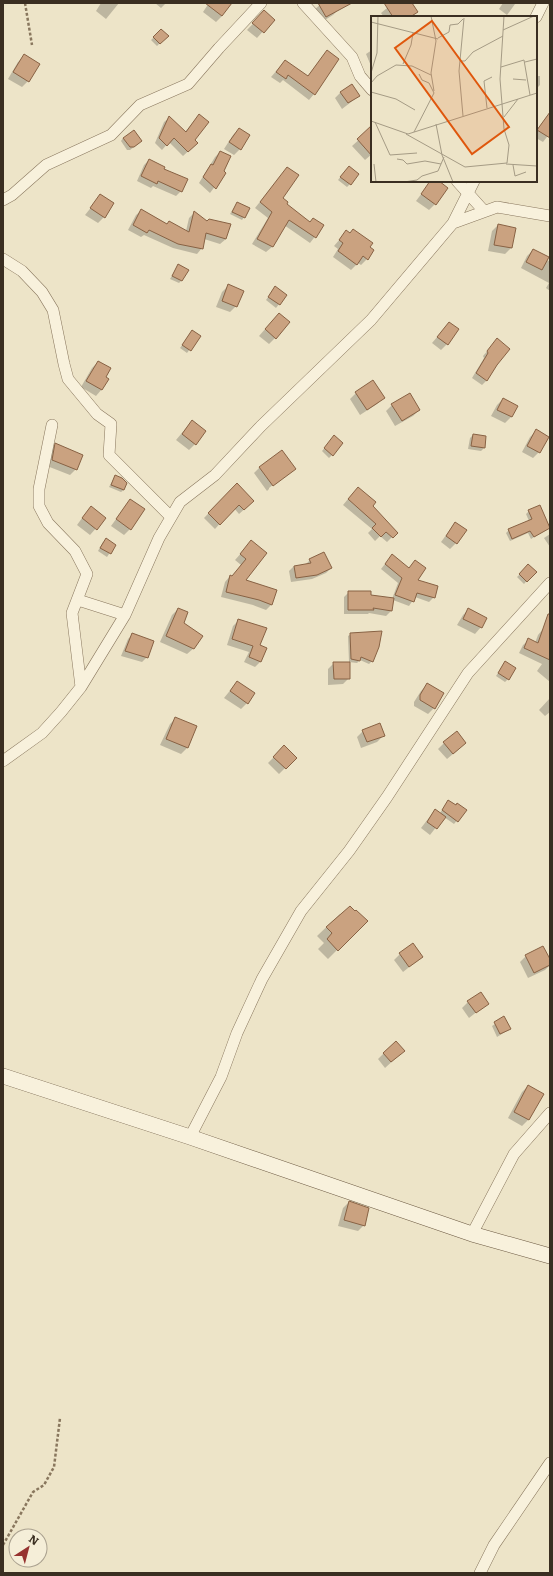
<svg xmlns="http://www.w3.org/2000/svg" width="553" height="1576" font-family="Literata,serif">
<rect width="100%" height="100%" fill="#ede4c8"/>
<!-- shadow -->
<path fill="#0003" d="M 101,3 L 119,3 L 106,19 L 96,11 Z
M 155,3 L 166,3 L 161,8 Z
M 209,3 L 222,16 L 216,22 L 203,12 Z
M 322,3 L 335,3 L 339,9 L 333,15 L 320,23 L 313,11 Z
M 393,3 L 412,3 L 411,4 L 416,12 L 411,17 L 384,17 L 381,13 Z
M 503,3 L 515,4 L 507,15 L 499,9 Z
M 264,12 L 273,20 L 257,38 L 247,30 Z
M 160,31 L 167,36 L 157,46 L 151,40 Z
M 372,50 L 372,65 L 371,66 L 366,54 Z
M 327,51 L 314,94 L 309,100 L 283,80 L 280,83 L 271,77 L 285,61 L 307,77 Z
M 25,56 L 28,81 L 22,87 L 8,79 L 18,62 Z
M 536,76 L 540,76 L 540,85 L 537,88 Z
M 341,92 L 359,96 L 342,109 L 335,98 Z
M 550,112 L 550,133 L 543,142 L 536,138 L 536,131 Z
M 199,115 L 194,140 L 197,143 L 183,156 L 169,142 L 162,150 L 155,143 L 164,122 L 169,118 L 185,132 Z
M 372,128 L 372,154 L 365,160 L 352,146 Z
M 239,129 L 240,149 L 234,155 L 224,149 L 233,135 Z
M 123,138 L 138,144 L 130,150 L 127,150 L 121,141 Z
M 220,152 L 222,171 L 225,173 L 210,193 L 199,183 L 215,157 Z
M 149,160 L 162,170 L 181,191 L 176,196 L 153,186 L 151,188 L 137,181 L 144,165 Z
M 287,168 L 281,198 L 286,204 L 310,223 L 323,226 L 310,243 L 284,225 L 272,247 L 266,252 L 252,244 L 268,218 L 255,208 Z
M 346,170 L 350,184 L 347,187 L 338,180 Z
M 431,181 L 437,181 L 435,204 L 429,210 L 416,201 Z
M 101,195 L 104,217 L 98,223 L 85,215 Z
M 237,203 L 244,217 L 242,220 L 230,214 Z
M 142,210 L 167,224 L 186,231 L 189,218 L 194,213 L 226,239 L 220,244 L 204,239 L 202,248 L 197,254 L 173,248 L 144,235 L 141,237 L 128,230 L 136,215 Z
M 498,225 L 511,248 L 505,254 L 488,251 L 492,231 Z
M 346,232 L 368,247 L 367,259 L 361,265 L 358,263 L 351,270 L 333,257 L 338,249 L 334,246 Z
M 533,250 L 550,262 L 550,291 L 546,288 L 549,283 L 521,268 L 527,256 Z
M 178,265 L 181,281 L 179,283 L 170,279 Z
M 228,286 L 236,306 L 230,312 L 216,307 L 222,292 Z
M 273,290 L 286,295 L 276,308 L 266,300 Z
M 273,320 L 275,338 L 269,344 L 259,336 Z
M 449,323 L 447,344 L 441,350 L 432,343 Z
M 190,334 L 200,336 L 187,353 L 180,348 Z
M 497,340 L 496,364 L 487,380 L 482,385 L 472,378 L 484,358 L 483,356 Z
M 98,362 L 104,378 L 102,389 L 96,396 L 81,387 L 92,368 Z
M 373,382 L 383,398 L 377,404 L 360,415 L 350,399 L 356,393 Z
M 503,399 L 517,406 L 511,417 L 505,423 L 491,416 L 497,405 Z
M 392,405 L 419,410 L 413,416 L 395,426 L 386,411 Z
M 192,421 L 195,444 L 189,450 L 176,440 Z
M 536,431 L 539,452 L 533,458 L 522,452 L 530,437 Z
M 473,435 L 485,437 L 484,448 L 481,451 L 468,449 L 470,438 Z
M 332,439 L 332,455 L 329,458 L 322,451 Z
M 56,444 L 76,469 L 70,475 L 47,466 L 50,450 Z
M 260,467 L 289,472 L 269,488 L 269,489 L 267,491 L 254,473 Z
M 115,476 L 124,490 L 121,492 L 109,487 Z
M 237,484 L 248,506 L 239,514 L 234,508 L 215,529 L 204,518 Z
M 353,493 L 371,506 L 396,533 L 387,542 L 380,536 L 375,541 L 368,533 L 372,529 L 343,505 Z
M 130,500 L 130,529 L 124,535 L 111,526 Z
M 529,511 L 550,527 L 531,539 L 528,533 L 510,541 L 506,533 L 509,530 L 529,521 L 526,514 Z
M 85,514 L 105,518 L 90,535 L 77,525 Z
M 455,523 L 456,543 L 450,549 L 441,542 Z
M 550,534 L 550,547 L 544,538 Z
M 103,542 L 115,545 L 107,557 L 98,551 Z
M 251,542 L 244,580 L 276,590 L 271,605 L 266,610 L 253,605 L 221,597 L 225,582 L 230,576 L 232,577 L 241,565 L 235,560 Z
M 310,560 L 331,568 L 326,573 L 312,579 L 291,582 L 289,571 L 294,566 L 305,565 Z
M 388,560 L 409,569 L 415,562 L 416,581 L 434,597 L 429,602 L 415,597 L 409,606 L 393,600 L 391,611 L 386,616 L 369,613 L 368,614 L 344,614 L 344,597 L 349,592 L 392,599 L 398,583 L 381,569 Z
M 528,566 L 535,572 L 524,584 L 517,577 Z
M 178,609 L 194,648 L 187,654 L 160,642 L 172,615 Z
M 469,609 L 486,619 L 481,627 L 475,634 L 457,625 L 463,615 Z
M 239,620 L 259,646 L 261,661 L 255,667 L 244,662 L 249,652 L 227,645 L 233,626 Z
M 543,629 L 550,632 L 550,682 L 537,671 L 542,664 L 519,653 L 523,645 L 529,640 L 535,643 L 538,635 Z
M 351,634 L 372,661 L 369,664 L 360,660 L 357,663 L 349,662 L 348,636 Z
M 132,635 L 147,657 L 142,662 L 121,656 L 128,639 Z
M 334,663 L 349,678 L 343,684 L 328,685 L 328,669 Z
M 503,665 L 508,679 L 505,682 L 496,676 Z
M 237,682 L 247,703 L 241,709 L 224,698 Z
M 427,685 L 434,708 L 428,714 L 414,706 L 414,702 L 421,691 Z
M 550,698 L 550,712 L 545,716 L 539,710 Z
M 176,718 L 187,748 L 181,754 L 160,745 L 170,724 Z
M 363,731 L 383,736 L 377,742 L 361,748 L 357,737 Z
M 444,743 L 459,749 L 447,759 L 438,749 Z
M 284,747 L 295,758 L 279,774 L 268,763 Z
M 446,804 L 466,810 L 454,824 L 444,817 L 430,835 L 421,828 L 435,810 L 440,813 Z
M 340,914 L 366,921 L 328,959 L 318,949 L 324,943 L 317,936 Z
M 400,954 L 422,957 L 403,972 L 394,960 Z
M 526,956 L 550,962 L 550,965 L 545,970 L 528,978 L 520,962 Z
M 468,1002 L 488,1003 L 469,1018 L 462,1008 Z
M 504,1018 L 510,1029 L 497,1037 L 492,1026 Z
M 384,1053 L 397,1057 L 385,1068 L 378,1059 Z
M 528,1086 L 542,1094 L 528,1120 L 522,1126 L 508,1118 L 522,1092 Z
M 349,1202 L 364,1225 L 358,1231 L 338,1226 L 343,1208 Z"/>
<!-- building -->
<path fill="#caa280" stroke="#886244" d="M 205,3 L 232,3 L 222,16 Z
M 318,3 L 352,3 L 326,17 Z
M 384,3 L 412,3 L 418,12 L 410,17 L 393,17 Z
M 264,10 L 275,20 L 264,33 L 252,23 Z
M 161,29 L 169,36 L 160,44 L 153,37 Z
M 327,50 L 339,59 L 315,95 L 288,75 L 286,79 L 276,72 L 285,60 L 308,76 Z
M 24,54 L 40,64 L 29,82 L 13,72 Z
M 352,84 L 360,96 L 348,103 L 340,92 Z
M 550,112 L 550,138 L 537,130 Z
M 199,114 L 209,122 L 195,140 L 198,143 L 188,152 L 174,138 L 167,146 L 159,138 L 169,116 L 186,132 Z
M 372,125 L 372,156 L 357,139 Z
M 239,128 L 250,135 L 241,150 L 229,142 Z
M 134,130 L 142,141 L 134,147 L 130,147 L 123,138 Z
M 220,151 L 231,156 L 224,171 L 226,173 L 216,189 L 203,177 L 211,164 L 213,165 Z
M 149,159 L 165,167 L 164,169 L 188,179 L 182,192 L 158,181 L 157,184 L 141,176 Z
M 349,166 L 359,174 L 351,185 L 340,177 Z
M 287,167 L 299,175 L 283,198 L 288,202 L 287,204 L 310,222 L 313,218 L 324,225 L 316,238 L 289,220 L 273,247 L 257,239 L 272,212 L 260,202 Z
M 430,181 L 439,181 L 448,188 L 436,205 L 421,194 Z
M 100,194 L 114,203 L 105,218 L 90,208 Z
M 237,202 L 250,208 L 245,218 L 232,212 Z
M 141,209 L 167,224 L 169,221 L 189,232 L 194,211 L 207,221 L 209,219 L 231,224 L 226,239 L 206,233 L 203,249 L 178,244 L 149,230 L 147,233 L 133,225 Z
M 498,224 L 516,228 L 512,248 L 494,245 Z
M 353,229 L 373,243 L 370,247 L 374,250 L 368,260 L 363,256 L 357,265 L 338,251 L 343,243 L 339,240 L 346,230 L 350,233 Z
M 533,249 L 549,257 L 542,270 L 526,262 Z
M 178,264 L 189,270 L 182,281 L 172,276 Z
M 228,284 L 244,291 L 237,307 L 222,301 Z
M 275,286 L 287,295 L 280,305 L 268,297 Z
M 279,313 L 290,322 L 276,339 L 265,329 Z
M 449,322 L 459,329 L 448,345 L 437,337 Z
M 192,330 L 201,336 L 191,351 L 182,345 Z
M 497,338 L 510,349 L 497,365 L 487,381 L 476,373 L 488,353 L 487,351 Z
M 98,361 L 111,368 L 106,377 L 109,379 L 102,390 L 86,381 Z
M 373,380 L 385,398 L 367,410 L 355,392 Z
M 410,393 L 420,410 L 402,421 L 391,404 Z
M 503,398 L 518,406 L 512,417 L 497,410 Z
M 192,420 L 206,431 L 196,445 L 182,434 Z
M 536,429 L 549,437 L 540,453 L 527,446 Z
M 473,434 L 486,436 L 485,448 L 471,446 Z
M 334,435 L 343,443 L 333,456 L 324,448 Z
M 55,443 L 83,455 L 77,470 L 52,460 Z
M 282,450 L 296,469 L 273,486 L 259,467 Z
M 115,475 L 122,478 L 127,483 L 124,490 L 111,485 Z
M 237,483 L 254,501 L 244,510 L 239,505 L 220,525 L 208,513 Z
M 358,487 L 376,502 L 373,506 L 398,533 L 393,538 L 386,532 L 381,537 L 372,528 L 376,524 L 348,499 Z
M 130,499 L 145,509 L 131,530 L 116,519 Z
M 540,505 L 550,528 L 534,537 L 530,531 L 512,539 L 508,529 L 532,519 L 528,510 Z
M 91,506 L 106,518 L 97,530 L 82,518 Z
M 455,522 L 467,530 L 457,544 L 446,536 Z
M 106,538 L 116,545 L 111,554 L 100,548 Z
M 251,540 L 267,553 L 246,580 L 277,590 L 272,605 L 259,600 L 226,592 L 230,575 L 232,576 L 246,559 L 240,554 Z
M 324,552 L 332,568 L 317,575 L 296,578 L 294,566 L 311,563 L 309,559 Z
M 392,554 L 409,568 L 415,560 L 426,568 L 418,580 L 438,586 L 435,598 L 417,593 L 414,602 L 395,595 L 402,578 L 385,564 Z
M 528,564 L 537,572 L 527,582 L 519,574 Z
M 348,591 L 371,591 L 371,595 L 394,598 L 392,611 L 373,608 L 374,610 L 348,610 Z
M 178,608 L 188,612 L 184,623 L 203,636 L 194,649 L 166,636 Z
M 468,608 L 487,618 L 482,628 L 463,619 Z
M 548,614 L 550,614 L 550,660 L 524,648 L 528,638 L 538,643 Z
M 238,619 L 267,628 L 260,645 L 267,648 L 261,662 L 249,657 L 253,646 L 232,639 Z
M 382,631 L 379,647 L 373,662 L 361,657 L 360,661 L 351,659 L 350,633 Z
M 132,633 L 154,641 L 148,658 L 125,651 Z
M 505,661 L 516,668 L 509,680 L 498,673 Z
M 333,662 L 350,662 L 350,679 L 334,679 Z
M 237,681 L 255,693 L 248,704 L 230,691 Z
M 427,683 L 444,693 L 435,709 L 420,700 L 420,695 Z
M 175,717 L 197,726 L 188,748 L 166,739 Z
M 380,723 L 385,736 L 367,742 L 362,730 Z
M 457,731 L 466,743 L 453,754 L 443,742 Z
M 284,745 L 297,758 L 286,769 L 273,757 Z
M 448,800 L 456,805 L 457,803 L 467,810 L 458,822 L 442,810 Z
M 435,809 L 446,817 L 437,829 L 427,822 Z
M 350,906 L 355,911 L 356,910 L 368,921 L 338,951 L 327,939 L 332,933 L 326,927 Z
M 413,943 L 423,957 L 409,967 L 399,953 Z
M 543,946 L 550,959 L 550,965 L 534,973 L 525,955 Z
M 481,992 L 489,1004 L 476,1013 L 467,1001 Z
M 504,1016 L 511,1029 L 500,1034 L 494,1022 Z
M 396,1041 L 405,1051 L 391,1062 L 383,1053 Z
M 528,1085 L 544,1094 L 529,1120 L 514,1112 Z
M 349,1201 L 369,1208 L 365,1226 L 344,1220 Z"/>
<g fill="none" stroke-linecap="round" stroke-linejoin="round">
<defs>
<path id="street" d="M 303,3 L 352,57 L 360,76 L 372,90
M 536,17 L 543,3
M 457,181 L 484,211
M 3,200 L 12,195 L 46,165 L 111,135 L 140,105 L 188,84 L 219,48 L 261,3
M 453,223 L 497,207 L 550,216
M 3,259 L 22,271 L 42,292 L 53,310 L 64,364 L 68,379 L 97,414 L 111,424 L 109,455 L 171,517
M 78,600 L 125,615
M 81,687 L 125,615 L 159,538 L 180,502 L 215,475 L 261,426 L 371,320 L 453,223 L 474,181
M 3,761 L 42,733 L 61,712 L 81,687 L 72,613 L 87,574 L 75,551 L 48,523 L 39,506 L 39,489 L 52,425
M 190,1137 L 221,1077 L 237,1033 L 262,979 L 301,911 L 349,851 L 387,797 L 468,673 L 550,583
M 472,1234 L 514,1154 L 550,1113
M 480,1573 L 494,1545 L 550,1463"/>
<path id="secondary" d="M 3,1076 L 190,1137 L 472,1234 L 550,1256"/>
</defs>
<!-- street casing -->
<use href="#street" stroke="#89775e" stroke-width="12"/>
<!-- secondary casing -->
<use href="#secondary" stroke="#6b5841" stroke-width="16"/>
<!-- path -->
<path stroke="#89775e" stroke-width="2.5" stroke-dasharray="3 2" stroke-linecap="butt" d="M 25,3 L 32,45
M 3,1545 L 33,1492 L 44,1485 L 54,1467 L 60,1418"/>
<!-- street -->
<use href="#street" stroke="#f8f1dc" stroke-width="11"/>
<!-- secondary -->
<use href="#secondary" stroke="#f8f1dc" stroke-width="15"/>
</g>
<!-- overview -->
<g transform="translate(371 16)">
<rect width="166" height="166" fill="#ede4c8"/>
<path fill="none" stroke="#a59b85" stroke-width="1" d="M 60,0 L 65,25 L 60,57 L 63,75M 0,6 L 67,23M 132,14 L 163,0M 67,22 L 78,16 L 79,9 L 87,8 L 92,3M 89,45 L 94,45 L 102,36 L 132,20M 154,46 L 166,43M 32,48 L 40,29 L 42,17M 130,51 L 153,44 L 159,79M 0,57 L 6,37 L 7,0M 142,63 L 155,64M 0,67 L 6,60 L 25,49 L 41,50 L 60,59M 0,75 L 0,95M 0,76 L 25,83 L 44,94M 116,92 L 113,65 L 121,61M 92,100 L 88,55 L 93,2M 133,101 L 147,83M 0,105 L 37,118 L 166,77M 4,106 L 19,139 L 46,137M 65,108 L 71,139 L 82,166M 43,116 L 63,77 L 58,67 L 51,64 L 48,58M 35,118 L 94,151 L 136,147 L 138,129 L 133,113 L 129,63 L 133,0M 26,143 L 32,144 L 36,148 L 54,145 L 70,148M 3,148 L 5,166M 135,148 L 166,150M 142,149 L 144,160 L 155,156M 33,166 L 46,164 L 51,160 L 67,155 L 73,141"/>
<path fill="#df570d" fill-opacity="0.15" stroke="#df570d" stroke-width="2" d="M 61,5 L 138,111 L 101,138 L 24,32 Z"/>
<rect width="166" height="166" fill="none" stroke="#3a2e21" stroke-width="2"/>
</g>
<!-- border -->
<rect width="553" height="1576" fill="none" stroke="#3a2e21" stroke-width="8"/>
<!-- north arrow -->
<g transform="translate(28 1548) rotate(36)"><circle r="19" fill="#f5eed8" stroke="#aaa18f"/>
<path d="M0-3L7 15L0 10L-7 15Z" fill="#963330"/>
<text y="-6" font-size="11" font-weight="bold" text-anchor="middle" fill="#3a2e21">N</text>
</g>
</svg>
